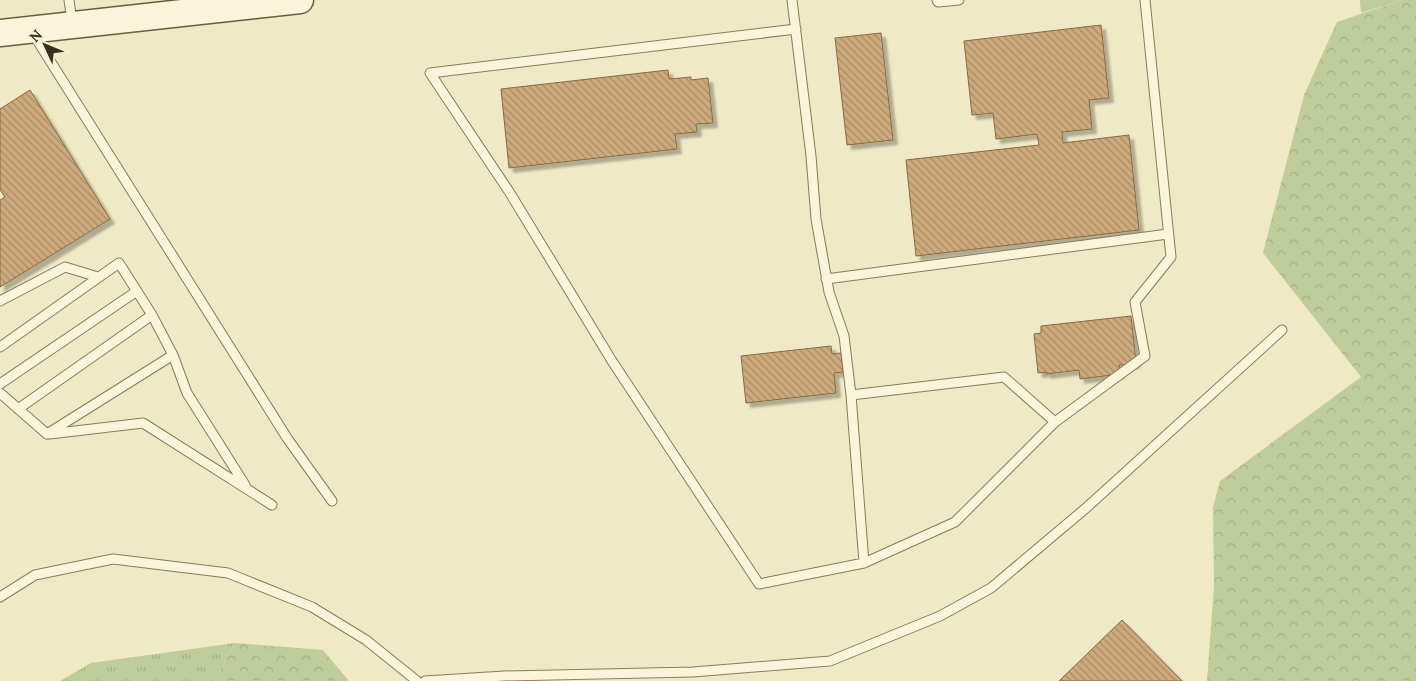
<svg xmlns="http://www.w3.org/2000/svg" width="1416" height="681" font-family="Lora,serif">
<defs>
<pattern id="grass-tufts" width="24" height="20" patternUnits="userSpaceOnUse" patternTransform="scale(1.25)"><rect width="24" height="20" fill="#bfcd9a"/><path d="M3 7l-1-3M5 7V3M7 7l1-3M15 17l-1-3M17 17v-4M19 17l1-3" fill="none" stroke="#a5b084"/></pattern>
<pattern id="forest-crowns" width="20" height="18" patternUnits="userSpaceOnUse" patternTransform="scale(1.25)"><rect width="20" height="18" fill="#bfcd9a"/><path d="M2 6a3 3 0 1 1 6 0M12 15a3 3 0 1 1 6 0" fill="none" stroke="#a5b084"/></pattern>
<pattern id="building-back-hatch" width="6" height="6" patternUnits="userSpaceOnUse" patternTransform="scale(1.25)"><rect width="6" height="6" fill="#cdaa7c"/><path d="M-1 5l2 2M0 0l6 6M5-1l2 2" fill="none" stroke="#a78b65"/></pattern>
<filter id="shadow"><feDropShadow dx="4.5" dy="4.5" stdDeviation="1" flood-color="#0004"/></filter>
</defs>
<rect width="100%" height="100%" fill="#efe9c6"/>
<!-- grass -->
<path fill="url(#grass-tufts)" d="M 1360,0 L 1402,0 L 1361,13 Z
M 235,643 L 214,681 L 60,681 L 91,663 Z"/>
<!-- forest -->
<path fill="url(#forest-crowns)" d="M 1402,0 L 1416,0 L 1416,681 L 1207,681 L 1214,586 L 1213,507 L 1220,481 L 1361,377 L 1263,253 L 1304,95 L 1337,22 Z
M 235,643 L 323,650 L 349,681 L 214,681 Z"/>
<!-- building -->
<path fill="url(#building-back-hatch)" stroke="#8a6941" filter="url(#shadow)" d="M 1101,25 L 1109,98 L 1089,100 L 1092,129 L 1062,132 L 1063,143 L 1129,135 L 1139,230 L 916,256 L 906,160 L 1039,145 L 1037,134 L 996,139 L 993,113 L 972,115 L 964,41 Z
M 881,33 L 893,140 L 847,145 L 835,38 Z
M 668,70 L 669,79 L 691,77 L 691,80 L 708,78 L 713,123 L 696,124 L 697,132 L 675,134 L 677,149 L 509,168 L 501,89 Z
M 30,90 L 110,219 L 0,287 L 0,200 L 5,197 L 0,190 L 0,109 Z
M 1131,316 L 1136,362 L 1134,364 L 1119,365 L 1120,374 L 1080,379 L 1079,370 L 1046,374 L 1046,372 L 1038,373 L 1034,334 L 1041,333 L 1041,326 Z
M 831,346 L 832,354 L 841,353 L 843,372 L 834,373 L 836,393 L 746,403 L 741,356 Z
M 1122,620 L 1182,681 L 1059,681 Z"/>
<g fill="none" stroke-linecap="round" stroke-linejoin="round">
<defs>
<path id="lane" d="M 69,0 L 72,22
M 792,0 L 811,156 L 816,219 L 829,292 L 844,336 L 851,395 L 864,563 L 759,584 L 612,361 L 510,193 L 430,73 L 796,29
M 937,0 L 938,2 L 959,0
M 32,32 L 287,438 L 332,501
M 826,279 L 1168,234
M 0,301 L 65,267 L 98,277
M 0,347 L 119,263 L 152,315 L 173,355 L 47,434 L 0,393
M 173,355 L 187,393 L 245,485
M 0,384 L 137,291
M 851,395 L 1004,377 L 1055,422 L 955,522 L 864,563
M 18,409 L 152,315
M 1055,422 L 1145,356 L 1135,302 L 1171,257 L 1145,0
M 50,434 L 143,423 L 272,505
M 0,597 L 35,575 L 113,559 L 228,573 L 312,607 L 366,640 L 417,681
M 425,681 L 504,676 L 693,672 L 830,661 L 940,616 L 991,588 L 1086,508 L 1282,330"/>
<path id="secondary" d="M 0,33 L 300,0"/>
</defs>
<!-- lane casing -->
<use href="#lane" stroke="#8a7b5b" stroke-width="11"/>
<!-- secondary casing -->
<use href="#secondary" stroke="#6c5c3f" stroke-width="29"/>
<!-- lane -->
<use href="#lane" stroke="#f9f4da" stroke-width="9"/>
<!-- secondary -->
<use href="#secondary" stroke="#f9f4da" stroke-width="26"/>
</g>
<!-- north arrow -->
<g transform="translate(45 45) rotate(314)" stroke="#f6f1d6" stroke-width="4" paint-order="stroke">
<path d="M0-4L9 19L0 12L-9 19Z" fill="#3a301f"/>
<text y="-8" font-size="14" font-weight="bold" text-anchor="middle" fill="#3a301f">N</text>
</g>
</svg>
